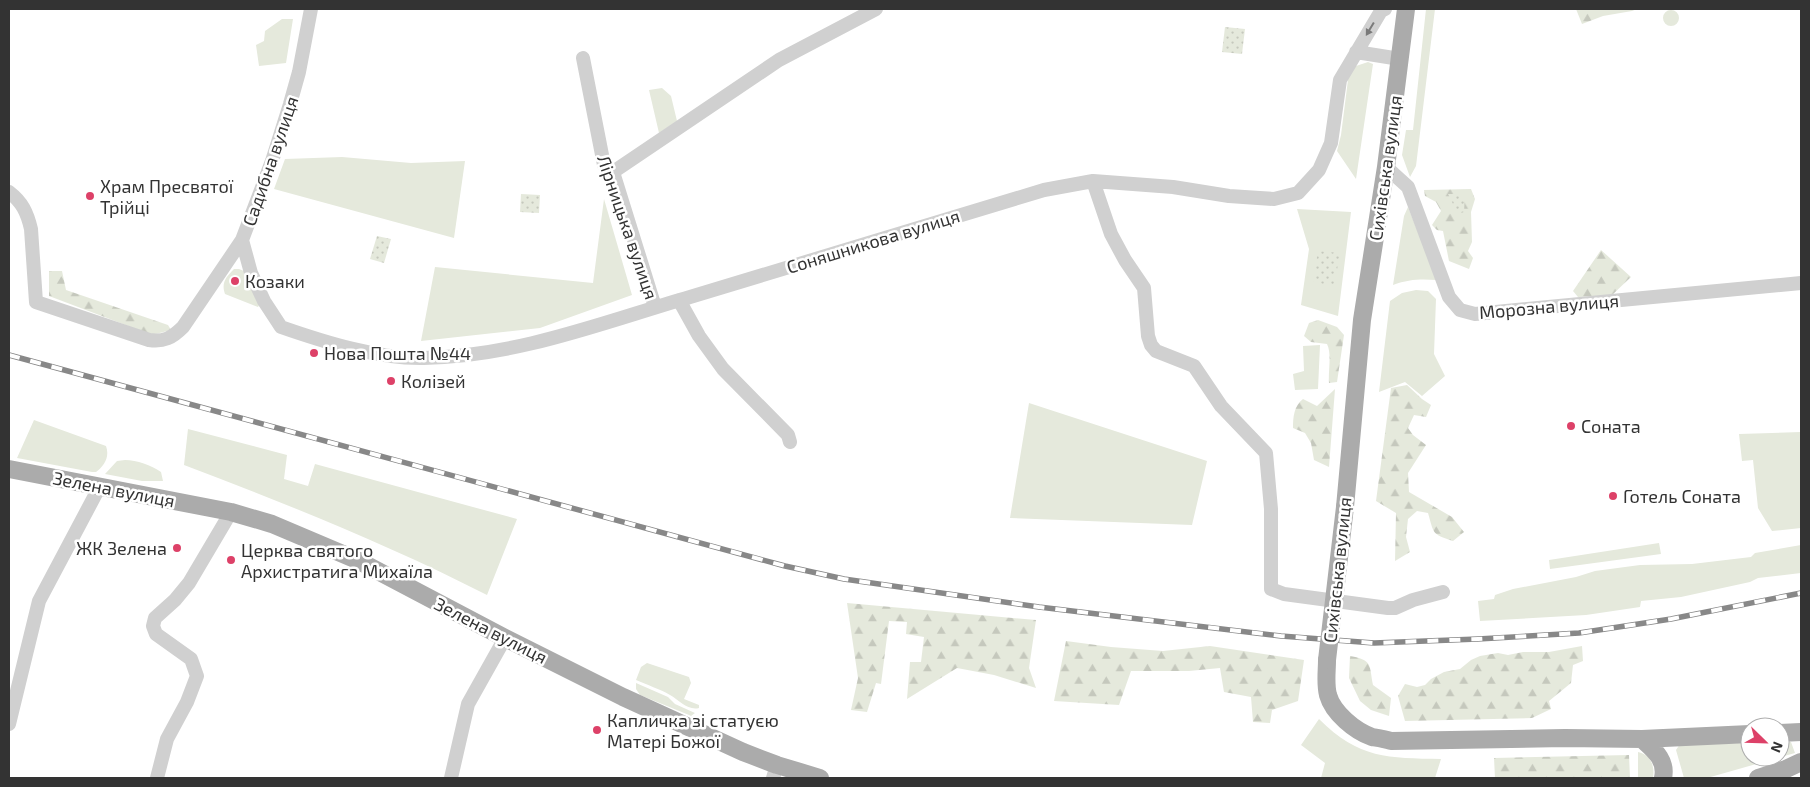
<svg xmlns="http://www.w3.org/2000/svg" width="1810" height="787" font-family="'Exo 2',sans-serif">
<defs>
<pattern id="forest-firs" width="22" height="20" patternUnits="userSpaceOnUse" patternTransform="scale(1.25)"><rect width="22" height="20" fill="#e5e9dc"/><path d="M5 1l3.5 6h-7zM16 11l3.5 6h-7z" fill="#c5c8bd"/></pattern>
<pattern id="park-dots" width="8" height="8" patternUnits="userSpaceOnUse" patternTransform="scale(1.25)"><rect width="8" height="8" fill="#e5e9dc"/><path d="M2 2h.1M6 6h.1" fill="none" stroke="#c5c8bd" stroke-width="1.8" stroke-linecap="round"/></pattern>
</defs>
<rect width="100%" height="100%" fill="#fff"/>
<!-- green -->
<path fill="#e5e9dc" d="M 1426,9 L 1435,9 L 1416,166 L 1410,177 L 1402,155 L 1406,130 L 1413,130 Z
M1663 18a8 8 0 1 1 16 0a8 8 0 1 1-16 0Z
M 282,19 L 293,19 L 286,63 L 259,66 L 256,45 L 264,41 L 265,31 Z
M 1368,62 L 1373,64 L 1356,179 L 1337,151 L 1341,135 L 1349,72 L 1356,66 Z
M 662,88 L 671,96 L 677,121 L 659,133 L 649,90 Z
M 342,157 L 411,163 L 465,161 L 454,238 L 274,189 L 285,159 Z
M 604,199 L 632,295 L 540,328 L 421,341 L 435,267 L 593,283 Z
M 1408,207 L 1437,280 C 1421,279 1409,279 1393,285 L 1404,216 Z
M 1297,209 L 1351,212 L 1338,316 L 1301,305 L 1309,249 Z
M 234,269 L 239,269 L 244,271 L 260,304 L 258,307 L 225,294 C 221,283 226,277 234,269 Z
M 1416,290 L 1428,291 L 1436,299 L 1434,354 L 1445,376 L 1422,396 L 1405,382 L 1379,392 L 1390,301 L 1402,293 Z
M 1320,345 L 1318,389 L 1295,390 L 1293,374 L 1304,371 L 1303,346 Z
M 1029,403 L 1207,461 L 1192,525 L 1010,518 Z
M 34,420 L 106,446 C 110,457 104,466 96,472 L 92,472 L 17,458 Z
M 188,429 L 287,455 L 284,479 L 308,486 L 315,464 L 517,519 L 487,595 C 389,545 287,504 184,465 Z
M 1801,432 L 1801,528 L 1772,531 L 1758,508 L 1753,460 L 1742,461 L 1739,434 Z
M 125,460 C 137,460 151,465 161,472 L 163,481 L 142,481 L 105,474 L 117,461 Z
M 1659,543 L 1661,554 L 1550,569 L 1549,560 Z
M 1801,545 L 1801,573 L 1758,578 L 1750,582 L 1681,597 L 1641,601 L 1640,607 L 1586,615 L 1480,621 L 1478,601 L 1494,599 L 1495,595 L 1513,589 L 1576,577 L 1595,571 L 1640,565 L 1692,564 L 1751,557 L 1755,553 Z
M 647,663 L 689,677 L 691,683 L 684,699 L 699,705 L 699,708 C 688,711 679,700 670,695 C 660,689 647,685 636,680 L 641,667 Z
M 636,683 L 668,697 L 675,704 L 695,713 L 691,716 L 689,715 L 640,695 L 636,689 Z
M 1319,719 C 1359,759 1388,758 1441,759 L 1435,778 L 1321,778 L 1325,763 L 1301,745 Z
M 1780,742 L 1791,742 L 1795,753 L 1707,778 L 1684,778 L 1676,750 L 1680,744 L 1750,743 L 1750,757 L 1780,757 Z
M 1638,752 C 1651,755 1655,766 1653,778 L 1638,778 Z"/>
<!-- forest -->
<path fill="url(#forest-firs)" d="M 1576,9 L 1637,9 L 1632,11 L 1603,16 L 1582,24 Z
M 1471,189 L 1475,199 L 1471,212 L 1472,242 L 1468,251 L 1473,258 L 1469,269 L 1449,261 L 1443,231 L 1437,230 L 1432,225 L 1441,211 L 1436,202 L 1425,196 L 1424,190 Z
M 1601,250 L 1631,277 L 1611,296 L 1578,297 L 1573,291 Z
M 49,271 L 62,271 L 66,290 L 168,325 L 171,330 L 152,335 L 49,296 Z
M 1318,320 L 1337,327 L 1344,335 L 1337,382 L 1329,383 C 1328,371 1332,354 1327,344 L 1311,342 L 1304,336 L 1309,323 Z
M 1407,385 L 1422,399 L 1431,405 L 1426,417 L 1414,415 L 1408,428 L 1413,435 L 1426,445 L 1408,473 L 1409,492 L 1452,517 L 1464,532 L 1453,541 C 1431,534 1434,533 1428,513 L 1417,511 L 1408,519 L 1406,537 L 1410,552 L 1395,561 L 1396,513 L 1376,501 L 1391,388 Z
M 1335,389 L 1329,467 L 1314,460 L 1311,443 L 1305,433 L 1293,428 C 1293,417 1294,406 1303,399 L 1317,406 Z
M 847,603 L 1036,620 L 1029,668 L 1036,688 L 994,675 L 957,668 L 907,699 L 910,662 L 921,662 L 924,637 L 906,634 L 907,622 L 889,621 L 881,684 L 876,683 L 867,712 L 851,710 L 858,678 Z
M 1066,641 L 1111,647 L 1163,651 L 1210,646 L 1304,660 L 1298,701 L 1272,710 L 1270,723 L 1253,722 L 1251,697 L 1224,692 L 1220,668 L 1189,671 L 1131,671 L 1119,705 L 1054,701 Z
M 1582,646 L 1583,661 L 1573,665 L 1571,683 L 1549,701 L 1551,709 L 1532,718 L 1405,721 L 1398,696 L 1405,684 L 1417,687 L 1425,685 L 1431,679 L 1444,672 L 1460,669 L 1471,660 L 1480,656 L 1498,653 L 1508,655 L 1523,652 L 1549,652 Z
M 1350,656 C 1373,660 1369,665 1373,685 L 1391,698 L 1389,716 L 1371,710 L 1360,701 L 1349,678 Z
M 1629,755 L 1630,778 L 1495,778 L 1494,758 Z"/>
<!-- park -->
<path fill="url(#park-dots)" d="M 1225,27 L 1245,29 L 1242,54 L 1222,52 Z
M 521,194 L 540,195 L 539,213 L 520,212 Z
M 1448,194 L 1465,194 L 1464,212 L 1458,214 Z
M 377,236 L 391,239 L 384,263 L 370,259 Z
M 1318,251 L 1340,253 L 1334,287 L 1313,281 Z"/>
<g fill="none" stroke-linecap="round" stroke-linejoin="round">
<!-- minor -->
<path stroke="#d0d0d0" stroke-width="14" d="M 1356,52 L 1400,59
M 583,58 L 604,165 L 613,172 L 655,307
M 1386,167 L 1408,187 L 1449,297 L 1460,310 L 1475,314 L 1801,283
M 613,172 L 779,60 L 876,9
M 1093,181 L 1111,234 L 1125,260 L 1144,288 L 1148,336 L 1151,345 L 1156,351 L 1194,366 L 1221,406 L 1266,453 L 1271,509 L 1271,589 L 1284,594 L 1388,608 L 1395,608 L 1413,600 L 1443,592
M 9,192 C 22,202 27,212 31,229 L 36,302 L 149,340 C 164,342 172,338 183,327 L 242,240 L 272,161 L 290,104 L 299,72 L 311,9
M 242,240 L 251,273 L 264,301 L 281,327 C 324,342 378,359 424,358 C 518,356 601,323 690,297 C 808,261 926,226 1044,190 L 1093,181 L 1173,187 L 1229,196 L 1274,199 L 1298,193 L 1319,170 L 1331,143 L 1340,80 L 1381,11 L 1385,9
M 679,300 L 699,336 L 723,369 L 788,435 L 790,442
M 9,724 L 39,601 L 100,486
M 157,778 L 167,739 L 187,702 L 197,676 L 191,659 L 156,634 L 153,626 L 155,618 L 175,600 L 189,583 L 231,512
M 451,778 L 468,704 L 505,638
M 773,778 L 777,765"/>
<!-- major -->
<path stroke="#ababab" stroke-width="18" d="M 9,469 L 231,512 L 272,524 L 357,560 L 505,638 L 623,697 L 743,752 L 777,765 L 820,778
M 1345,507 L 1362,320 L 1386,167 L 1406,9
M 1327,660 C 1327,672 1325,683 1328,695 C 1333,713 1355,731 1372,737 C 1378,738 1385,739 1391,741 L 1565,738 L 1642,739 L 1750,734
M 1780,733 L 1801,732
M 1642,739 C 1654,750 1667,760 1663,778
M 1758,778 L 1786,769 L 1801,762"/>
<defs>
<path id="rail" d="M 9,355 L 785,566 L 844,579 L 1039,607 L 1281,636 L 1374,643 L 1478,639 L 1579,633 L 1671,619 L 1801,593"/>
</defs>
<!-- rail casing -->
<use href="#rail" stroke="#888" stroke-width="5.5"/>
<!-- rail -->
<use href="#rail" stroke="#fff" stroke-width="4" stroke-dasharray="11" stroke-linecap="butt"/>
<!-- major-bridge -->
<path stroke="#ababab" stroke-width="18" d="M 1327,660 L 1345,507"/>
</g>
<!-- one-way arrows -->
<defs><path id="oneway-solid" d="M-6-.8H1V-3.2L6.5 0L1 3.2V.8H-6Z" transform="scale(1.25)"/></defs>
<use fill="#7a7a7a" href="#oneway-solid" transform="translate(1370 29) rotate(121)"/>
<!-- markers -->
<g fill="#dd4168" stroke="#fff" stroke-width="2">
<circle cx="90" cy="196" r="5"/>
<circle cx="235" cy="281" r="5"/>
<circle cx="314" cy="353" r="5"/>
<circle cx="391" cy="381" r="5"/>
<circle cx="1571" cy="426" r="5"/>
<circle cx="1613" cy="496" r="5"/>
<circle cx="177" cy="548" r="5"/>
<circle cx="231" cy="560" r="5"/>
<circle cx="597" cy="730" r="5"/>
</g>
<g text-anchor="middle" dominant-baseline="central" stroke-width="5" stroke-linejoin="round" paint-order="stroke">
<!-- street labels -->
<g font-size="18" fill="#333" stroke="#fff">
<text transform="translate(270 161) rotate(-71)">Садибна вулиця</text>
<text transform="translate(1385 168) rotate(-82)">Сихівська вулиця</text>
<text transform="translate(628 227) rotate(71)">Лірницька вулиця</text>
<text transform="translate(873 241) rotate(-17)">Соняшникова вулиця</text>
<text transform="translate(1549 306) rotate(-5)">Морозна вулиця</text>
<text transform="translate(114 489) rotate(11)">Зелена вулиця</text>
<text transform="translate(1337 570) rotate(-84)">Сихівська вулиця</text>
<text transform="translate(491 630) rotate(27)">Зелена вулиця</text>
</g>
<!-- poi labels -->
<g font-size="18" fill="#333" stroke="#fff" text-anchor="start">
<text x="100" y="186">Храм Пресвятої<tspan x="100" dy="21">Трійці</tspan></text>
<text x="245" y="281">Козаки</text>
<text x="324" y="353">Нова Пошта №44</text>
<text x="401" y="381">Колізей</text>
<text x="1581" y="426">Соната</text>
<text x="1623" y="496">Готель Соната</text>
<text x="167" y="548" text-anchor="end">ЖК Зелена</text>
<text x="241" y="550">Церква святого<tspan x="241" dy="21">Архистратига Михаїла</tspan></text>
<text x="607" y="720">Капличка зі статуєю<tspan x="607" dy="21">Матері Божої</tspan></text>
</g>
</g>
<!-- border -->
<rect width="1810" height="787" fill="none" stroke="#333333" stroke-width="20"/>
<!-- north arrow -->
<g transform="translate(1765 742) rotate(113)"><circle r="24" fill="#ffffff" stroke="#adadad"/>
<path d="M0-4L9 19L0 12L-9 19Z" fill="#dd4168"/>
<text y="-8" font-size="14" font-weight="bold" text-anchor="middle" fill="#333333">N</text>
</g>
</svg>
